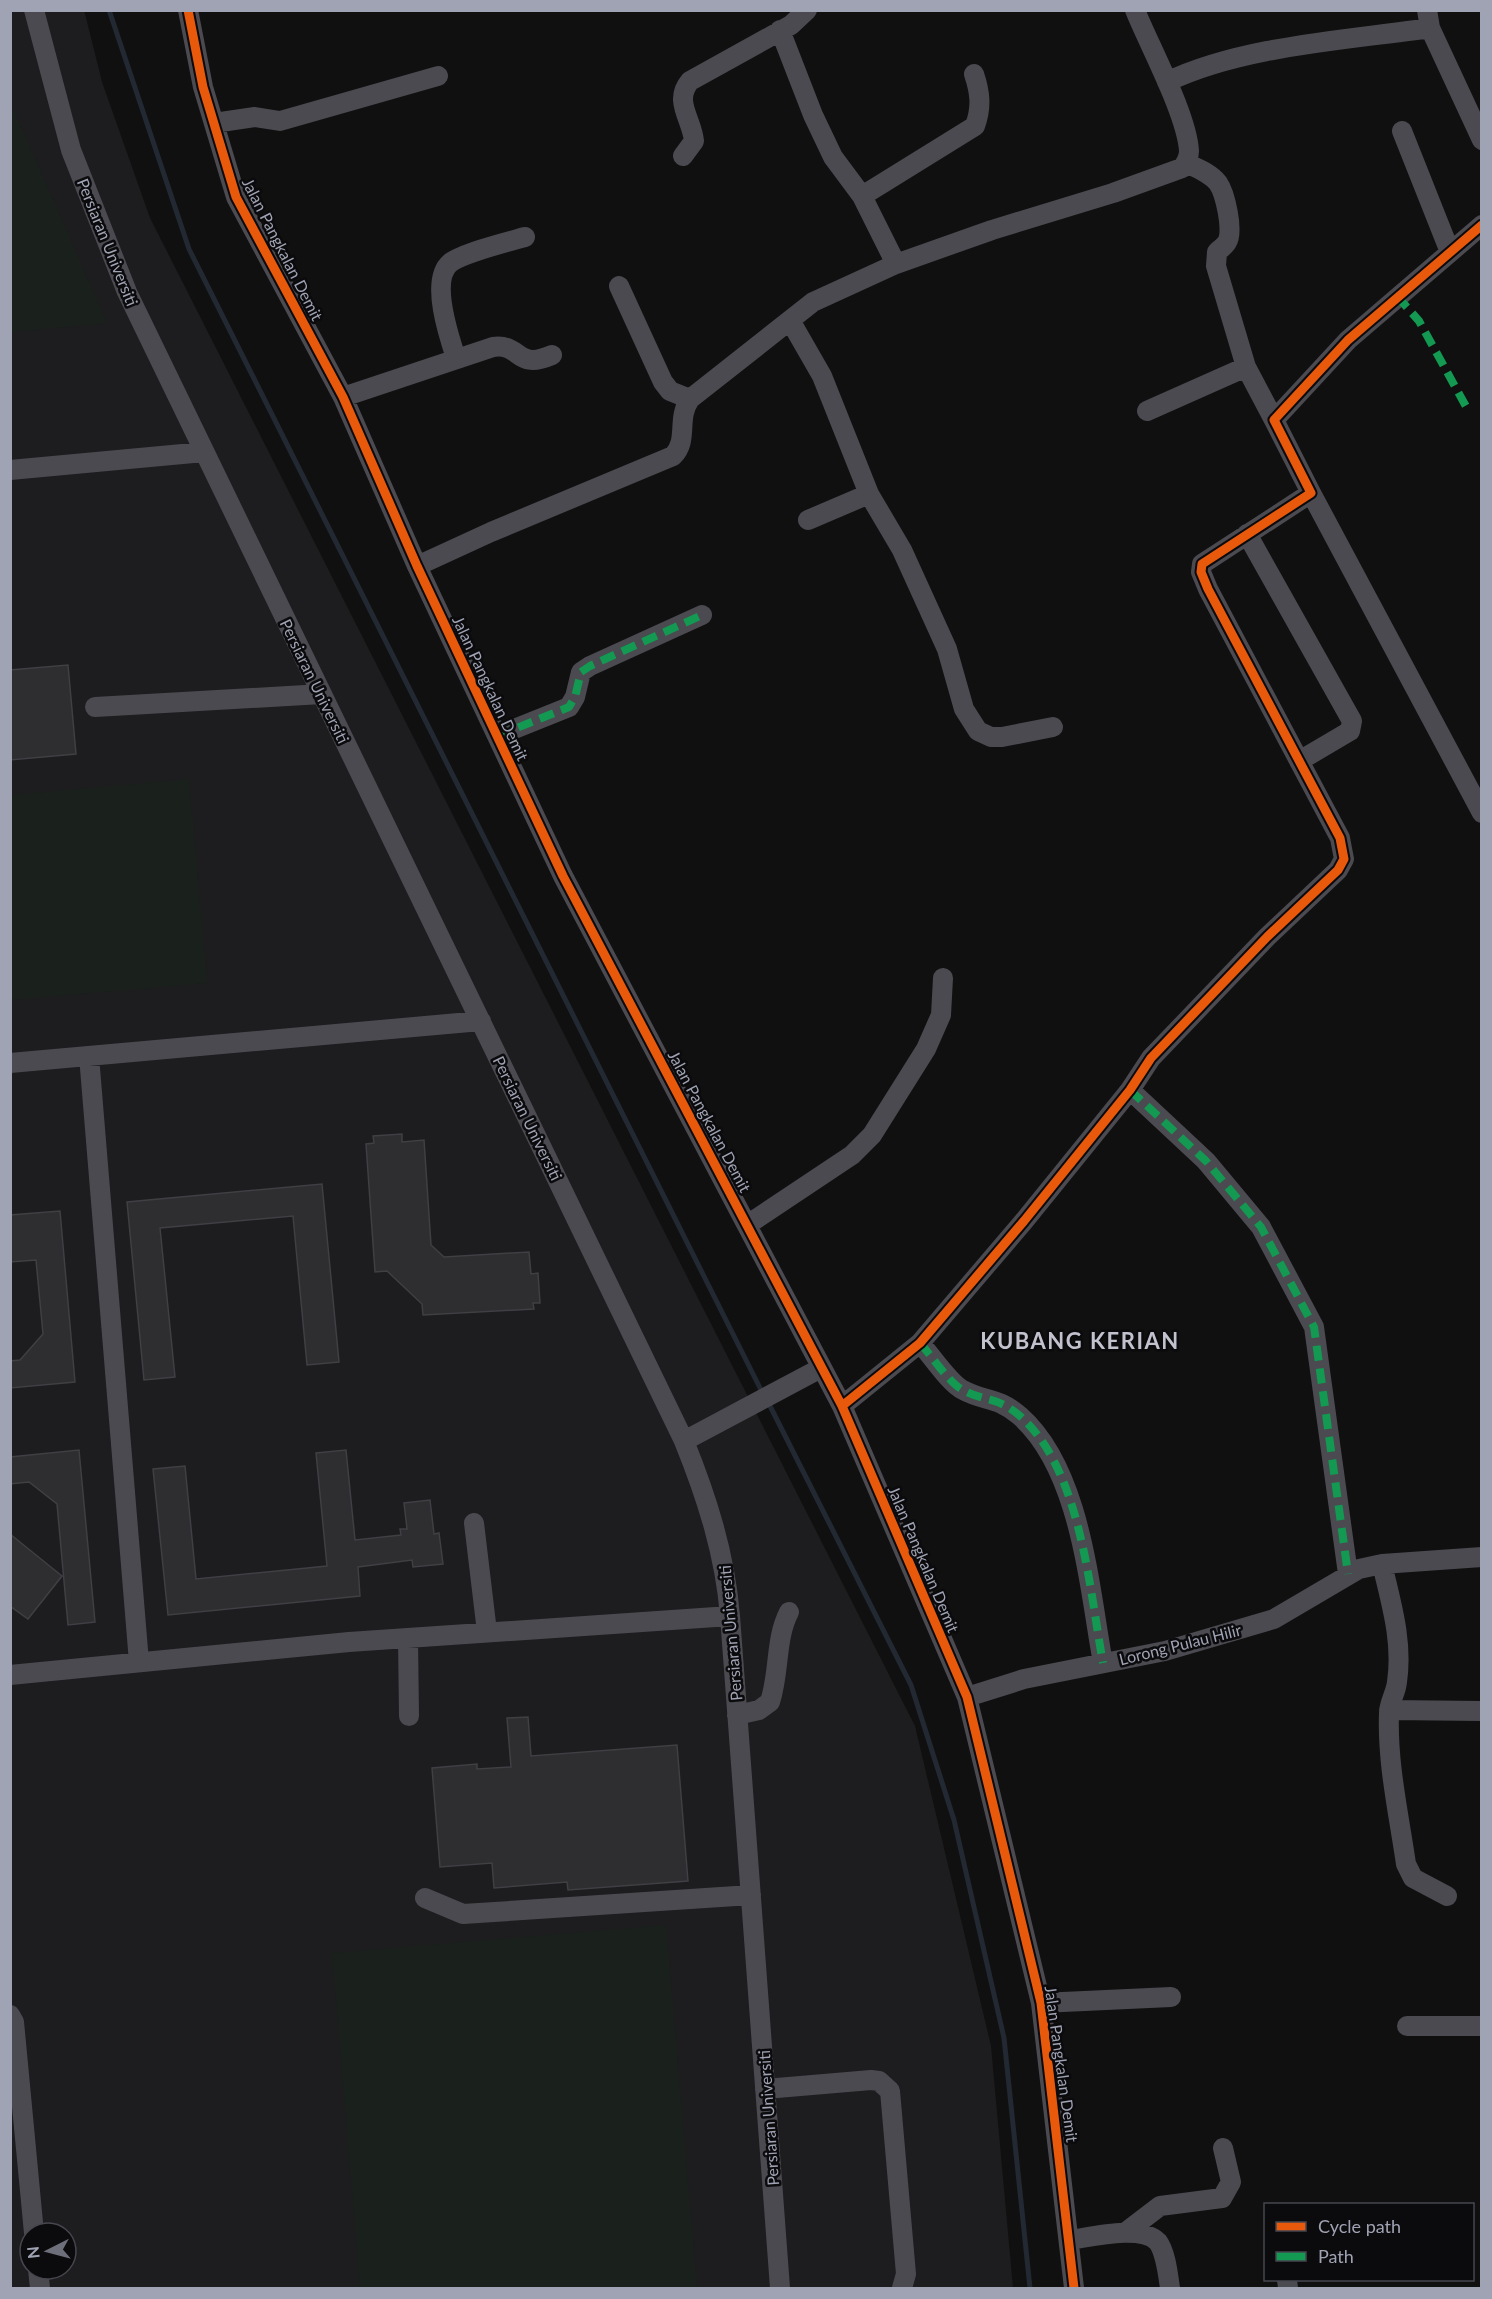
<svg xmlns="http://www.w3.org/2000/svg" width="1492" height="2299" font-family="Lato,sans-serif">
<rect width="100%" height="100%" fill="#101010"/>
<!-- built -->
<path fill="#1d1d1f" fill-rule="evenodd" d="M 84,10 L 102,82 L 150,218 L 915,1726 L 991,2046 L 1013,2288 L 11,2288 L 10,11 ZM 30,2233 L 66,2233 L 66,2269 L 30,2269 Z"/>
<!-- green -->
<path fill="#1a201b" d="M 11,104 L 107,323 L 11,332 Z
M 189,779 L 207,983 L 11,1000 L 11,795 Z
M 666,1925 L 697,2288 L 360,2288 L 332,1953 Z"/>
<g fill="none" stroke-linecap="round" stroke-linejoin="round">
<!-- stream -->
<path stroke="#232932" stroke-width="5" d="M 109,10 L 189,249 L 763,1394
M 768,1402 L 911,1685 L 954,1820 L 1004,2038 L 1030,2288"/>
</g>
<!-- building -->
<path fill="#2e2e30" stroke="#3f3f44" stroke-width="1.5" d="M 68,665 L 76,754 L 10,760 L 10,670 Z
M 402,1134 L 402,1142 L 424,1140 L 431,1245 L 444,1257 L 529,1252 L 531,1274 L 538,1273 L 540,1303 L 533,1303 L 534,1309 L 423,1315 L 422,1304 L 387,1271 L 375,1272 L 366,1144 L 374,1143 L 373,1136 Z
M 322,1184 L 339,1362 L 307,1365 L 293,1216 L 160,1228 L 175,1377 L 144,1380 L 127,1202 Z
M 60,1211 L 75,1382 L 10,1388 L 10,1361 L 20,1360 L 43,1334 L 36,1260 L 10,1262 L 10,1215 Z
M 79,1450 L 95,1622 L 68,1625 L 57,1504 L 29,1482 L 10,1484 L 10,1457 Z
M 346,1450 L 355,1540 L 401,1535 L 400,1529 L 407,1529 L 404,1503 L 430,1500 L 434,1534 L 439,1533 L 443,1564 L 413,1567 L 412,1560 L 358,1567 L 360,1596 L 168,1615 L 153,1469 L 185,1466 L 196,1579 L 327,1566 L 316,1453 Z
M 10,1534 L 62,1576 L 28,1619 L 10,1606 Z
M 528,1717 L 531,1756 L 677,1745 L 688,1881 L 568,1890 L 567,1882 L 494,1888 L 492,1863 L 440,1867 L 432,1768 L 477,1764 L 477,1769 L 511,1767 L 507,1718 Z"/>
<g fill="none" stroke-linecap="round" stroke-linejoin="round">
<!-- minor -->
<path stroke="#4a4a50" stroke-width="20" d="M 34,10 L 71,150 L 127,292 L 684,1441 C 707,1498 725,1554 730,1616 L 780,2288
M 188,10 L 203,87 L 236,197 L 343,397 L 417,566 L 563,876 L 842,1406 L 967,1697 L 1041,2003 L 1074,2288
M 1427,10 L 1430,28
M 780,30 L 813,115 L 833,157 L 862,196 L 896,264
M 1167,82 C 1241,46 1348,40 1430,28 L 1482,140
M 214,123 L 255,117 L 280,121 L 438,76
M 1402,131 L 1450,252
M 683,156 L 694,141 C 692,119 673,101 690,81 L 791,25 L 807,10
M 1186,163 C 1197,168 1210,173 1218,183 C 1225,193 1234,231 1227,242 C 1225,246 1220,249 1217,252 L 1216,266 L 1246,367 L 1274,420
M 862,196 L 975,126 C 982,107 980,92 974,74
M 619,286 L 663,382 L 670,391 L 690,399
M 791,322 L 822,376 L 869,494 L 902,550 L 947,649 L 964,709 L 978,731 L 991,737 L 1002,737 L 1053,727
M 456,358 C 449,337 430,280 450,263 C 463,253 507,242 525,237
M 343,397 L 493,347 C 522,343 515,371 552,355
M 1147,411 L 1246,367
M 10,470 L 204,452
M 1311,493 L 1482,813
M 808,520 L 869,494
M 1247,534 L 1352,721 L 1350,731 L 1299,761
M 417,566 L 491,532 L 673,456 C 689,440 676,419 690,399 L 813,302 L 896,264 L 992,230 L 1113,193 L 1182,168 C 1186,163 1189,158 1189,151 C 1187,115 1150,47 1135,10
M 95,707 L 322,694
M 497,736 L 569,707 L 575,697 L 581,672 L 590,666 L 702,615
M 89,1056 L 139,1662
M 10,1063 L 481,1021
M 1130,1090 L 1206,1161 L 1261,1227 L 1314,1327 L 1348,1574
M 747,1225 L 852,1155 L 872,1135 L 926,1049 L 941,1015 L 943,978
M 920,1343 C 931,1355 950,1384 963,1390 C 985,1402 997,1396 1020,1416 C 1081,1470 1089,1587 1103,1663
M 842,1406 L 920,1343 L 1024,1221 L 1130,1090 L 1151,1058 L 1267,937 L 1338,870 L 1344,859 L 1340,838 L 1208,589 L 1201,572 L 1202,564 L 1311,493 L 1274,420 L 1348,340 L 1482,225
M 684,1441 L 821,1368
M 474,1523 L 487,1632
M 1382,1564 C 1391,1603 1403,1641 1397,1682 C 1396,1693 1389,1702 1389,1713 C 1387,1763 1399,1815 1406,1864 L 1413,1878 L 1447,1896
M 408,1638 L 409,1716
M 10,1675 L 349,1642 L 730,1616
M 967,1697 L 1024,1679 L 1165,1651 L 1274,1619 L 1359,1569 L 1382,1564 L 1482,1557
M 1389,1710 L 1482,1711
M 737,1715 L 759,1710 L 770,1702 C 780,1671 775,1639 789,1612
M 425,1898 L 463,1914 L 751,1895
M 1041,2003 L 1171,1997
M 10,2015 L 14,2022 L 34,2233
M 1407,2026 L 1482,2026
M 765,2089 L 871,2080 L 879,2081 L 890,2091 L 906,2274 L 902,2288
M 1126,2232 L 1160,2206 L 1222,2198 L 1231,2182 L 1223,2148
M 1070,2240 C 1091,2237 1142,2224 1158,2242 C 1166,2253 1168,2275 1170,2288
M 38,2269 L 40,2288
M 1287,2280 L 1288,2288"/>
<!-- quiet -->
<path stroke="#139951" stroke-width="8" stroke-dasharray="15 8" stroke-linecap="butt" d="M 1397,296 L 1419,321 L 1468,410
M 497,736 L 569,707 L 575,697 L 581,672 L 590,666 L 702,615
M 1130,1090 L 1206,1161 L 1261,1227 L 1314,1327 L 1348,1574
M 920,1343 C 931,1355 950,1384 963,1390 C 985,1402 997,1396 1020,1416 C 1081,1470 1089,1587 1103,1663"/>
<defs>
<path id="cycleway" d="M 188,10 L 203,87 L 236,197 L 343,397 L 417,566 L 563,876 L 842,1406 L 967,1697 L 1041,2003 L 1074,2288
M 842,1406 L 920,1343 L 1024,1221 L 1130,1090 L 1151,1058 L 1267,937 L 1338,870 L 1344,859 L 1340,838 L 1208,589 L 1201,572 L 1202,564 L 1311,493 L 1274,420 L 1348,340 L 1482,225"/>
</defs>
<!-- cycleway casing -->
<use href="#cycleway" stroke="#0b0a0c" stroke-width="13"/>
<!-- cycleway -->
<use href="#cycleway" stroke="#e8590c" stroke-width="9"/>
</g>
<g text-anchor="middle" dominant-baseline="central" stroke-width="5" stroke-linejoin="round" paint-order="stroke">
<!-- street labels -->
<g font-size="16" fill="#9fa3b3" stroke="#0b0a0c">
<text transform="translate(108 242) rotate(68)">Persiaran Universiti</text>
<text transform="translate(283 249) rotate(63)">Jalan Pangkalan Demit</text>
<text transform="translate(315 681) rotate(64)">Persiaran Universiti</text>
<text transform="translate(491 688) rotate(65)">Jalan Pangkalan Demit</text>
<text transform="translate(528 1118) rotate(64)">Persiaran Universiti</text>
<text transform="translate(710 1121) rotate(62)">Jalan Pangkalan Demit</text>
<text transform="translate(924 1559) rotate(67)">Jalan Pangkalan Demit</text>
<text transform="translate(730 1633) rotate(-95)">Persiaran Universiti</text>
<text transform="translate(1180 1644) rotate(-14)">Lorong Pulau Hilir</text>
<text transform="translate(1062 2064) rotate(82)">Jalan Pangkalan Demit</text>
<text transform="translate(768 2118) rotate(-94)">Persiaran Universiti</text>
</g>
<!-- district labels -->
<g font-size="22" font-weight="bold" letter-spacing="1.5" fill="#c1c2ce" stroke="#0b0a0c">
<text x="1080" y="1340">KUBANG KERIAN</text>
</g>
</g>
<!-- border -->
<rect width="1492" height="2299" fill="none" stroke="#9fa3b3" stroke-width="24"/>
<!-- legend -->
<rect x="1264" y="2203" width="210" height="78" fill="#0b0a0c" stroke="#46474f" stroke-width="1.5"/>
<rect x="1276" y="2222" width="30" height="9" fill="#e8590c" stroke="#46474f" stroke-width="1.5"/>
<text x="1318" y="2233" font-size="18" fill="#9fa3b3">Cycle path</text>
<rect x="1276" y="2252" width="30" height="9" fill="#139951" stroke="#46474f" stroke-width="1.5"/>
<text x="1318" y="2263" font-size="18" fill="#9fa3b3">Path</text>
<!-- north arrow -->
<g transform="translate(48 2251) rotate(264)"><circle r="28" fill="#0b0a0c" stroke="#46474f" stroke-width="1.5"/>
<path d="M0-4.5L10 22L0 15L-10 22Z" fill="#6d707a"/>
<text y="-9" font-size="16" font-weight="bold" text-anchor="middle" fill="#9fa3b3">N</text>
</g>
</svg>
